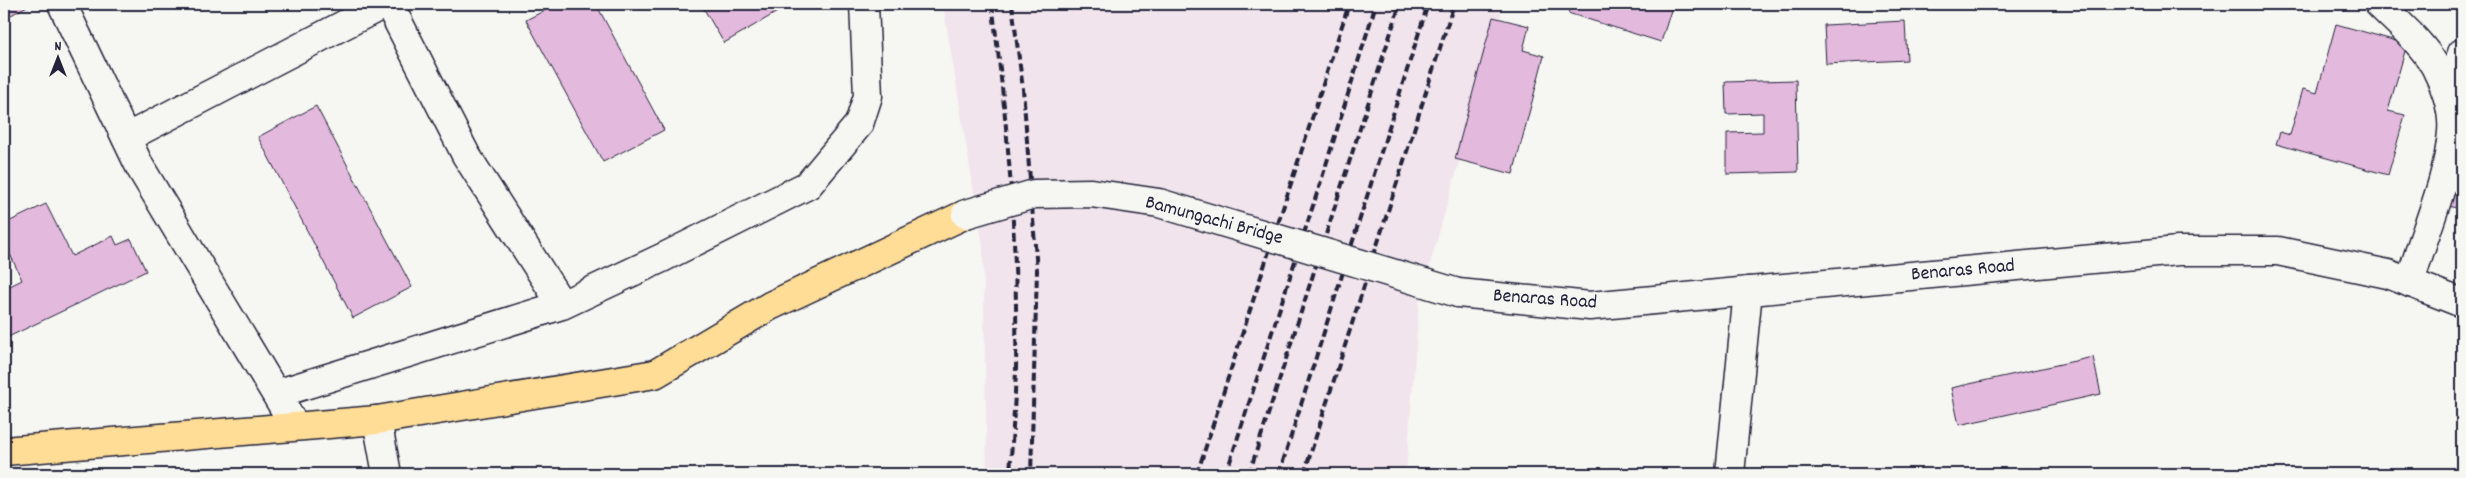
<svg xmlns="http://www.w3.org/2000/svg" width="2466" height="478" font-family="Dekko,sans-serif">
<rect width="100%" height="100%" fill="#f6f6f2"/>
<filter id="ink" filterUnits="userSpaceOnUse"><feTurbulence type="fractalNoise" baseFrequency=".02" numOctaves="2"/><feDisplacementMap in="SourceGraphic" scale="10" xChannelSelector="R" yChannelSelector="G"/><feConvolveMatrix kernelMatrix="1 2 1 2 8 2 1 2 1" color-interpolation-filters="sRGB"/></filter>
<g filter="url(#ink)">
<!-- built -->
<path fill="#f1e4ec" d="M 943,4 L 1504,4 L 1419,303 L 1406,474 L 987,474 L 983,247 Z"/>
<!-- building -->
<path fill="#e4b9de" stroke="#22223b" d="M 4,4 L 28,4 L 29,5 L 4,19 Z
M 557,4 L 596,4 L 664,130 L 603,162 L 526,20 Z
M 701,4 L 791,4 L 724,43 Z
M 1571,4 L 1673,4 L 1661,42 L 1568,13 Z
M 1493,17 L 1529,26 L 1523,50 L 1544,56 L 1513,174 L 1455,159 Z
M 1905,21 L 1907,60 L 1826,64 L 1824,25 Z
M 2336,24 L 2407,44 L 2388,111 L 2405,115 L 2388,175 L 2276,144 L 2280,132 L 2290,135 L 2303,89 L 2317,93 Z
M 1796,80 L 1798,172 L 1727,174 L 1727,133 L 1763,132 L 1763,113 L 1726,114 L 1725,82 Z
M 316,106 L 412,287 L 353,318 L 258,137 Z
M 2462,150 L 2462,209 L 2448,206 Z
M 46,204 L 72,256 L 113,236 L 117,245 L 131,239 L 146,271 L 4,339 L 4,289 L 22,280 L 4,241 L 4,224 Z
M 2093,357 L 2101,394 L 1959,425 L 1951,388 Z"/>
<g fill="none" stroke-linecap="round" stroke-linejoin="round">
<defs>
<path id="street" d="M 62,4 L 140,167 L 295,426
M 389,4 L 466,155 L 562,305
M 2379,4 C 2398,23 2422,43 2435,66 C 2445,85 2454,111 2452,132 C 2448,184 2423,233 2410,283
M 2449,101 L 2462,53
M 126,138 L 384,4
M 276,394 L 562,305 L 664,257 L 808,185 L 859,124 L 868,96 L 864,4
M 377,420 L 387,474
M 1730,474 L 1748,291"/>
<path id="secondary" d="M 1458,293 L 1590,306 L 2178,251 L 2278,251 L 2388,274 L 2462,303"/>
<path id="primary" d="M 4,451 L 377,420 L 655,374 L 770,306 L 966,214"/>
</defs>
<!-- street casing -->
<use href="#street" stroke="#22223b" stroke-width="31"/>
<!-- secondary casing -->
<use href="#secondary" stroke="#22223b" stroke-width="31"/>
<!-- primary casing -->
<use href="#primary" stroke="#22223b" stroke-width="31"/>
<!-- street -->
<use href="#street" stroke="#f6f6f2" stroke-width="28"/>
<!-- secondary -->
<use href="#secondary" stroke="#f6f6f2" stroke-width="28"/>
<!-- primary -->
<use href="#primary" stroke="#ffdd96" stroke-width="28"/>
<!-- rail -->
<path stroke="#22223b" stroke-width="4" stroke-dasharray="8 4" stroke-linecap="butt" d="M 992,4 C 1008,124 1018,247 1016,368 C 1015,403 1012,439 1010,474
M 1012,4 L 1023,89 L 1037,271 L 1031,474
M 1197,474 L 1349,4
M 1226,474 L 1321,181 L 1376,4
M 1249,474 L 1400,4
M 1279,474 L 1428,4
M 1304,474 L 1454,4"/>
<defs>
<path id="secondary-bridge" d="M 966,214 L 1034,194 L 1091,193 L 1159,203 L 1458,293"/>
</defs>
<!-- secondary-bridge casing -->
<use href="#secondary-bridge" stroke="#22223b" stroke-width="31" stroke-linecap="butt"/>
<!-- secondary-bridge -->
<use href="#secondary-bridge" stroke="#f6f6f2" stroke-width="28"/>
</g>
</g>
<g text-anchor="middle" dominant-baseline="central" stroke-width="4" stroke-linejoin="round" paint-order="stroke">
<!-- street labels -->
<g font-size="20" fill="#22223b" stroke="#f6f6f2">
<text transform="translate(1214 221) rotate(15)">Bamungachi Bridge</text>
<text transform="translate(1963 271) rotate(-5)">Benaras Road</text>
<text transform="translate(1545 300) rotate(4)">Benaras Road</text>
</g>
</g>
<!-- margin -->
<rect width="2466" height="478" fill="none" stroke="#f6f6f2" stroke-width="20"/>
<rect x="10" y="10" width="2446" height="458" fill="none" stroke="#22223b" stroke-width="2" filter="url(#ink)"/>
<!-- north arrow -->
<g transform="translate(58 58)" stroke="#f6f6f2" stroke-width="4" paint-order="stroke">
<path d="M0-4L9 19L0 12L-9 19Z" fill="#22223b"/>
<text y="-8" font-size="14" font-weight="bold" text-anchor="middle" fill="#22223b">N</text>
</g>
</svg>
